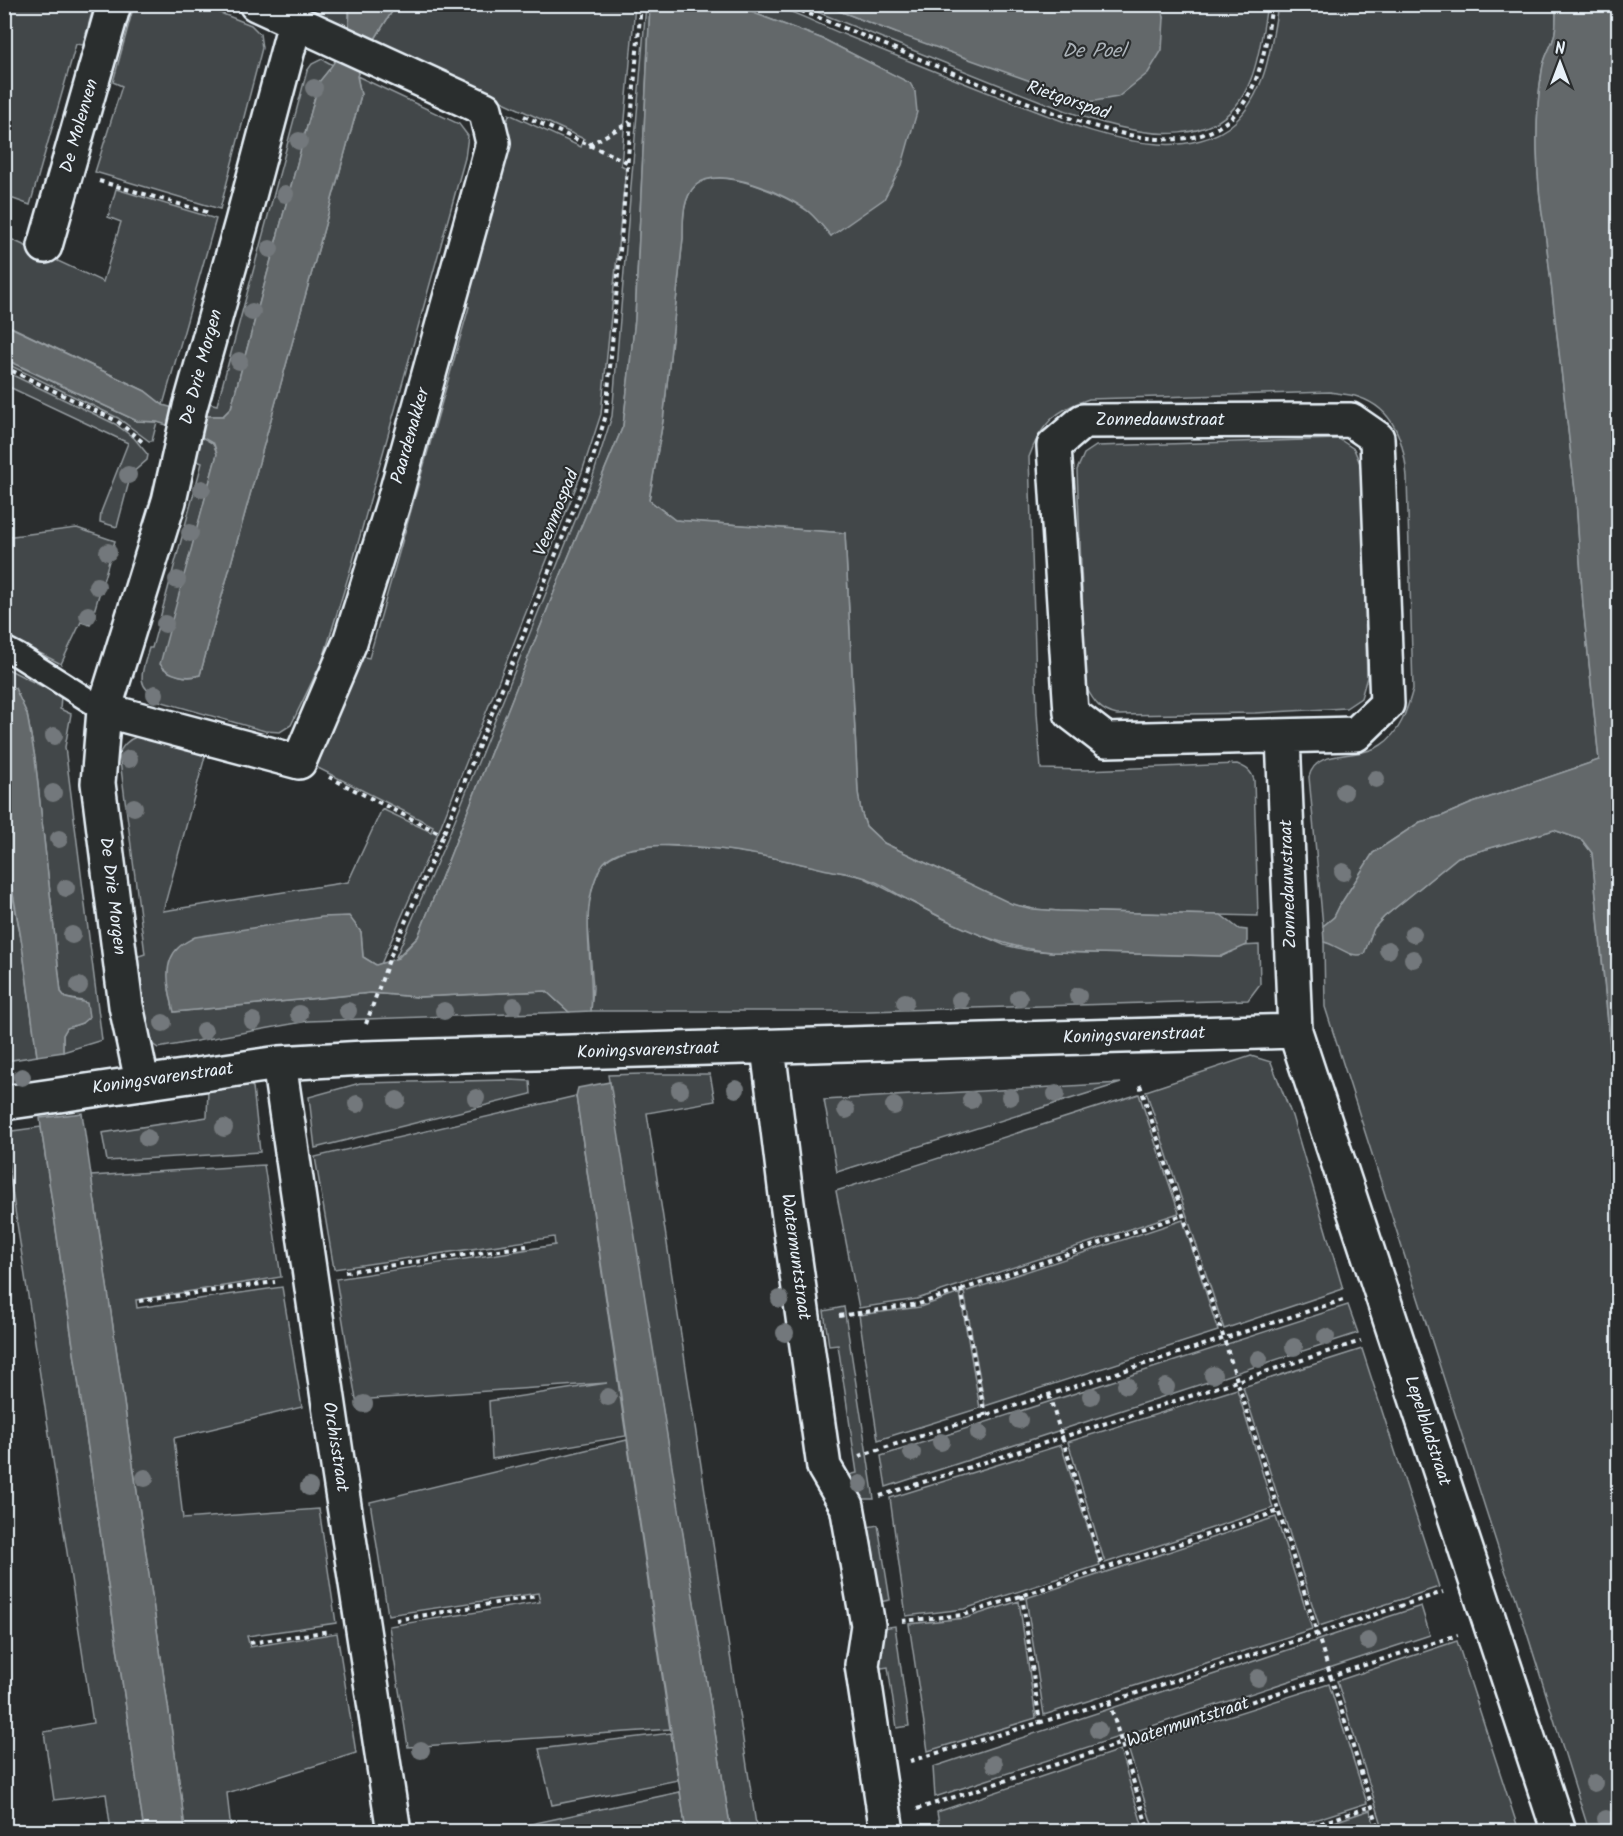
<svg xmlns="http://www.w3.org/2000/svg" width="1623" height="1836" font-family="Kalam,sans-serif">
<rect width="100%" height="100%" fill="#2a2d2e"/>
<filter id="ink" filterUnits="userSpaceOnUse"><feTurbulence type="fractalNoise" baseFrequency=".0167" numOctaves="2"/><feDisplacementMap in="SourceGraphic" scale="12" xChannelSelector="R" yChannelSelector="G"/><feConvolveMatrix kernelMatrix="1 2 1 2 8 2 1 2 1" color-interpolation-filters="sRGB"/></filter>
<g filter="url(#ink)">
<!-- green -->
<path fill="#424648" stroke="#959ca0" stroke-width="1.5" d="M 5,4 L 94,5 L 83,45 L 76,44 L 30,205 L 5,196 Z
M 594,4 L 599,7 L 635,5 L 621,165 L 626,168 L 601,414 L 582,472 L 438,833 L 381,964 L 376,965 L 363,957 L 361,932 L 169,989 L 174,1012 L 371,993 L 418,997 L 546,991 L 569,1012 L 308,1021 L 158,1048 L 148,1041 L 136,957 L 145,954 L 119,753 C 123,746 127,740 136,737 C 153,732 189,745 207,749 L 163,911 L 348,882 L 382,809 L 431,832 L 433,826 L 306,762 L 359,656 L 369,658 L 469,307 L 464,305 L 509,114 L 581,147 L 584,139 L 373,42 L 396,5 Z
M 134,5 L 200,5 L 251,25 L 260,34 L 262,48 L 220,209 L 95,172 L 122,86 L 113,82 Z
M 290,5 L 349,5 L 349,31 Z
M 646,5 L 650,5 L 635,319 L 623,426 L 560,577 L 418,937 L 395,959 L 448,837 L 593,476 L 612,416 Z
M 732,5 C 744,5 757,3 768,5 C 786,7 822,26 840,33 C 897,56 953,79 1010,101 C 1057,119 1107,141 1158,144 C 1184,146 1216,140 1235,122 C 1267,91 1271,46 1278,5 L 1556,5 C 1556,18 1557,33 1551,45 C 1547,54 1543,61 1542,71 C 1534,118 1536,185 1545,231 L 1576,499 L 1583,605 L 1599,760 L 1470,804 L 1442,816 L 1420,822 L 1373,853 L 1340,905 L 1334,917 L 1323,926 L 1309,777 C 1316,747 1356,761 1381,745 C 1401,732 1407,710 1413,689 L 1407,477 C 1404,442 1395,409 1358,397 C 1349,394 1339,394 1330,392 L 1089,399 C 1055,410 1041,424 1029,457 L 1037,713 L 1041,769 L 1086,770 L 1237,764 C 1246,768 1251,770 1254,780 L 1258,916 L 1059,911 L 1033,909 L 1011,904 L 884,843 L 866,826 L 861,811 L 858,792 L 845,533 L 675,520 L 649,500 L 663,421 L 683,238 C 683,221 682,198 696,185 C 721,164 787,196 809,212 C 817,219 824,228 831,236 L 915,92 L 909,83 L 823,39 Z
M 800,5 L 824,5 L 896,33 L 1164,18 L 1162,5 L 1267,5 C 1260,46 1256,103 1213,124 C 1193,134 1167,135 1146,132 C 1098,126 1052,105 1007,88 C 938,61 869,33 800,5 Z
M 322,59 L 333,65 L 319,82 L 231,408 L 223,416 L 201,416 L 205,402 L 217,405 L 307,71 L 312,64 Z
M 357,76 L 459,124 L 468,136 L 465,158 L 353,561 L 323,659 L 291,725 L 280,732 L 265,731 L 159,701 L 159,697 C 133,687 143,670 149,648 L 152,648 L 202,463 L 189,458 L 196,434 C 207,439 214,441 217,454 L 161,664 C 170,675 187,680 200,675 L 361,95 Z
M 116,189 L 216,219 L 163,405 L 145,391 L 5,324 L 4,236 L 103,282 L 121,222 L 108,217 Z
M 4,359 L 137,421 L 157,422 L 152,441 L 149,441 L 118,418 L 5,363 Z
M 4,371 L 115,424 L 134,438 L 148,455 L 147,460 L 131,474 L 117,527 L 100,522 L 101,512 L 128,443 L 5,385 Z
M 1339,439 L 1354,449 L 1361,466 L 1367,677 L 1361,698 L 1346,708 L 1255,713 L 1117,715 C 1100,711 1094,702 1086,687 L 1077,470 L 1084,454 L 1096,446 Z
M 77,528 L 115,541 L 90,625 L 81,622 L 61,664 L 5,635 L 5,537 Z
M 4,667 L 61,696 L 60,709 L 71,714 L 65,747 L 102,1040 L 63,1052 L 63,1035 L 67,1028 L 82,1023 L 83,1001 L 66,998 L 61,992 L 35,758 L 27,714 L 15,689 L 5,684 Z
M 1554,830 L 1582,840 L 1592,853 L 1618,1131 L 1618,1831 L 1589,1831 L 1515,1595 L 1506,1573 L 1325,1007 L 1324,942 L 1333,944 L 1352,955 L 1370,936 L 1374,928 L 1384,917 L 1458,857 Z
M 659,845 L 721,849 L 755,854 L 863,877 L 942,918 L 1004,945 L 1027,950 L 1052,952 L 1222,956 L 1241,946 L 1259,945 L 1260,984 L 1248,1000 L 868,1011 L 591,1011 L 593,988 L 587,913 L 593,885 L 601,865 L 611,857 L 625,850 Z
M 4,848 L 22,944 L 37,1056 L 5,1061 L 4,952 L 6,951 L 4,947 Z
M 1251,1056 L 1271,1062 L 1292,1116 L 1343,1289 L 1224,1329 L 1146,1091 Z
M 642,1074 L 710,1074 L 715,1101 L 647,1113 L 757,1831 L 731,1831 L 608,1075 Z
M 509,1080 L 530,1081 L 531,1094 L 315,1148 L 309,1097 L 360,1083 Z
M 1121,1083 L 837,1172 L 824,1100 Z
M 248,1084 L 253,1087 L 260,1152 L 107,1161 L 102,1133 L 207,1117 L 208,1090 Z
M 1139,1094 L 1179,1213 L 917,1299 L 859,1308 L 836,1191 Z
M 576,1096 L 626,1436 L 492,1459 L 489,1401 L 607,1383 L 356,1400 L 336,1279 L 555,1245 L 554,1237 L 334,1269 L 315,1157 Z
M 41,1127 L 144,1831 L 111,1831 L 106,1794 L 54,1800 L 44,1732 L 93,1723 L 6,1151 L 5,1151 L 5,1132 Z
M 264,1165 L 281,1277 L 136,1300 L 137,1308 L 282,1287 L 302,1407 L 174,1438 L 183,1519 L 319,1509 L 336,1623 L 247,1636 L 250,1647 L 337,1633 L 356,1753 L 227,1793 L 231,1831 L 185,1831 L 181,1795 L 91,1176 Z
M 1183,1220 L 1218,1331 L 985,1406 L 964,1292 Z
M 960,1293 L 980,1408 L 878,1440 L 859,1315 L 920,1307 Z
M 1348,1305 L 1358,1333 L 886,1487 L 881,1456 Z
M 844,1307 L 874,1499 L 856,1499 L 845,1476 L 857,1473 L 838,1345 L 829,1346 L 824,1311 Z
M 1362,1349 L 1439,1587 L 1319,1626 L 1243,1387 Z
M 1237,1389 L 1273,1508 L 1105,1563 L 1068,1442 Z
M 627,1440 L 670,1729 L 408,1747 L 389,1626 L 540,1602 L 538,1593 L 388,1615 L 370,1502 Z
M 1061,1445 L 1100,1565 L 964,1609 L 906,1616 L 890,1498 Z
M 1276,1517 L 1312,1629 L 1044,1715 L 1026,1598 Z
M 878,1525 L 890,1600 L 879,1602 L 867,1527 Z
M 1019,1601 L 1036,1718 L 928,1751 L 909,1624 L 966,1618 Z
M 1421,1606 L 1430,1635 L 935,1797 L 933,1767 Z
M 895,1626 L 909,1726 L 897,1728 L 888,1667 L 875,1669 L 883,1628 Z
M 1457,1641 L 1519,1831 L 1384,1831 L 1337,1681 Z
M 1329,1684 L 1367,1803 L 1280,1831 L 1154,1831 L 1128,1748 Z
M 671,1733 L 678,1780 L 552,1805 L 539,1749 Z
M 1120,1750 L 1144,1831 L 940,1831 L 937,1812 Z
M 680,1792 L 686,1831 L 499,1831 Z
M 1370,1810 L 1376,1831 L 1307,1831 Z"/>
<!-- water -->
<path fill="#63686b" stroke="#989fa3" stroke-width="1.5" d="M 349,5 L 396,5 L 373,42 L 357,76 L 361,95 L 200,675 C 188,679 168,676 160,664 L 217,454 L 214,444 L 196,434 L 157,422 L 137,421 L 5,359 L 4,324 L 145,391 L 163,405 L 201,416 L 223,416 L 231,408 L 319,82 C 338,60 353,35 349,5 Z
M 650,5 L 732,5 L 823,39 L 910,83 L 915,92 L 917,112 L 902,165 L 884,199 L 831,236 C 824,228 817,219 809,212 C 788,195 721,164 696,185 C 682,198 683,221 683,238 L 663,421 L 649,500 L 675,520 L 845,533 L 858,792 L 861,811 L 866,826 L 884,843 L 1012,904 L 1033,909 L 1059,911 L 1221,915 L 1239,929 L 1247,930 L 1247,945 L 1222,956 L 1052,952 C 1001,948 956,926 912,902 C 896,894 881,882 863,877 C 850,873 836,872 823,869 C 783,859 623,822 600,868 C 577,913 595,963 591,1011 L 569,1012 L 546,991 L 418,997 L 371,993 L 174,1012 C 169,991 161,963 179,947 C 183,943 190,940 195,937 L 322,917 L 349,916 L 361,932 L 363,957 L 376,965 L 398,958 L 418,937 L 560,577 L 623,426 L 635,319 Z
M 824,5 L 1162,5 L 1164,18 L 1162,50 L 1148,73 L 1118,97 L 1089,102 L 896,33 Z
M 1556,5 L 1618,5 L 1618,1126 L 1592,853 L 1582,840 L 1554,830 L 1458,857 L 1384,917 L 1374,928 L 1364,954 C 1351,959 1337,945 1324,942 L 1323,926 L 1334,917 L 1340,905 L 1373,853 L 1420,822 L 1442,816 L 1470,804 L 1599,760 L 1583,605 L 1576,499 L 1545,231 C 1536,185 1534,118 1542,71 C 1543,61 1547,54 1551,45 C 1557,33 1556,18 1556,5 Z
M 4,684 L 15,688 L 27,714 L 35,758 L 61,992 L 66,998 L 87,1003 L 89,1017 L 82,1023 L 67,1028 L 63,1035 L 63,1052 L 37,1056 L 22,944 L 5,848 Z
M 610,1082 L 731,1831 L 686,1831 L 576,1096 L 578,1088 Z
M 82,1113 L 181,1795 L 185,1831 L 144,1831 L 41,1127 L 40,1118 Z"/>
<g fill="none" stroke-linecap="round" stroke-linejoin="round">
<defs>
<path id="lane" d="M 4,648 L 19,656 L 104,710"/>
<path id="street" d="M 45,246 L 114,4
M 1351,420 L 1377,438 L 1387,704 L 1356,734 L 1106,740 L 1071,713 L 1054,446 L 1083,421 Z
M 104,710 L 299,762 L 350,642 L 393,504 L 493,143 L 485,109 L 256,4
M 1283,737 L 1295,1031 L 1559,1832
M 768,1048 L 787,1203 L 824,1467 L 847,1506 L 868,1625 L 862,1665 L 887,1832
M 279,1063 L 336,1453 L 394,1832
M 142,1081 L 126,1006 L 98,783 L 104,710 L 169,501 L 190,407 L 242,222 L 295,23
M 4,1103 L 279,1063 L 364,1058 L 1295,1031"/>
</defs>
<!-- lane casing -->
<use href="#lane" stroke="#e8f1f8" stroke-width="27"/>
<!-- street casing -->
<use href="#street" stroke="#e8f1f8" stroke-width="38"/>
<!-- path -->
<path stroke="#e8f1f8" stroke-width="4" stroke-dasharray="4.5 4.5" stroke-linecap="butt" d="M 784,4 C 858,33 930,64 1003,93 C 1048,110 1094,130 1141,137 C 1164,141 1196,141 1217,128 C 1260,103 1265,49 1272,4
M 524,116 L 627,162
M 589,145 L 630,122
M 99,181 L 210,213
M 4,367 L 117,421 L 145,444
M 329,777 L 443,835
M 366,1024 L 390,957 L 443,835 L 588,474 L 606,415 L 641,4
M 1140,1085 L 1224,1339 L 1380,1832
M 345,1272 L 527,1246
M 961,1289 L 985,1416
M 139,1301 L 275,1282
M 839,1316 L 919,1304 L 1183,1215
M 1049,1395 L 1103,1569
M 859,1456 L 1346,1299
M 880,1496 L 1361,1341
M 1022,1595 L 1040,1724
M 396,1620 L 537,1596
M 902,1621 L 963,1615 L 1279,1511
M 250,1643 L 330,1631
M 1109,1702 L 1149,1832
M 910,1761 L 1109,1702 L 1443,1592
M 917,1809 L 1458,1635
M 1295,1832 L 1372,1806"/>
<!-- lane -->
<use href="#lane" stroke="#2a2d2e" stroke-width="22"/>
<!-- street -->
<use href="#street" stroke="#2a2d2e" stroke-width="33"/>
</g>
<!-- trees -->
<g fill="#73787b">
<circle cx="314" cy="88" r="9"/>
<circle cx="299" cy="141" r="9"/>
<circle cx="285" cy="194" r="9"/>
<circle cx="270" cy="249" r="9"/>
<circle cx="252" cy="312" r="9"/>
<circle cx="239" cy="361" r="9"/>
<circle cx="128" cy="475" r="9"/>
<circle cx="202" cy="489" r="9"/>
<circle cx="190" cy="533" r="9"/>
<circle cx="108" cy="552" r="9"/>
<circle cx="177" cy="580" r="9"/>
<circle cx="97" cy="586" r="9"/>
<circle cx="88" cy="615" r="9"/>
<circle cx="165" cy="624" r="9"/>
<circle cx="155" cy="694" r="9"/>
<circle cx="54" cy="736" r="9"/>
<circle cx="129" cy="759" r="9"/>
<circle cx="1376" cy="779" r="9"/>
<circle cx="1344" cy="792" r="9"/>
<circle cx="53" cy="793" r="9"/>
<circle cx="134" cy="807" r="9"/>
<circle cx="59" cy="839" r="9"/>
<circle cx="1343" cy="872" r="9"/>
<circle cx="66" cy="888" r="9"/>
<circle cx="1413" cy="934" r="9"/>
<circle cx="72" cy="935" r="9"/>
<circle cx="1388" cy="950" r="9"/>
<circle cx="1413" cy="959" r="9"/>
<circle cx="79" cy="986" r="9"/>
<circle cx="1078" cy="996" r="9"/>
<circle cx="1019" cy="998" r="9"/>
<circle cx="960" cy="1000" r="9"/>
<circle cx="905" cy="1002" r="9"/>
<circle cx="514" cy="1006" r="9"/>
<circle cx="348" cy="1011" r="9"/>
<circle cx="444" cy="1011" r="9"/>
<circle cx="299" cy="1014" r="9"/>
<circle cx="253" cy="1021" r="9"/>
<circle cx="163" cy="1023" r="9"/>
<circle cx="204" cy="1031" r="9"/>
<circle cx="22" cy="1077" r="9"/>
<circle cx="736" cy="1089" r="9"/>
<circle cx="680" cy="1090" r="9"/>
<circle cx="1056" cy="1094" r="9"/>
<circle cx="1010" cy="1097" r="9"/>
<circle cx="476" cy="1098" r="9"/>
<circle cx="397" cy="1100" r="9"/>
<circle cx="971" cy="1100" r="9"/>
<circle cx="357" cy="1104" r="9"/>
<circle cx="894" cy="1106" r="9"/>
<circle cx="846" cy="1110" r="9"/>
<circle cx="224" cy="1128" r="9"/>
<circle cx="147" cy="1138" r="9"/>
<circle cx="780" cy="1299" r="9"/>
<circle cx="785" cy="1333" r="9"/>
<circle cx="1326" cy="1337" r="9"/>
<circle cx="1294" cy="1347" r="9"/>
<circle cx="1259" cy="1359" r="9"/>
<circle cx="1213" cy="1375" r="9"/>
<circle cx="1126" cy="1385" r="9"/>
<circle cx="1166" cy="1387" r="9"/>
<circle cx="1091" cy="1396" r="9"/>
<circle cx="608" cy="1397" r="9"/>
<circle cx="364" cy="1404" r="9"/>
<circle cx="1019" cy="1420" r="9"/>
<circle cx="979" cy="1433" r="9"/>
<circle cx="941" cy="1442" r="9"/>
<circle cx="912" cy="1453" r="9"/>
<circle cx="145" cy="1478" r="9"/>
<circle cx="860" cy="1484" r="9"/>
<circle cx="309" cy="1487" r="9"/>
<circle cx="1368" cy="1641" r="9"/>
<circle cx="1258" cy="1678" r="9"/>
<circle cx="1098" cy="1730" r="9"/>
<circle cx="421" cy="1750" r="9"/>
<circle cx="994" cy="1764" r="9"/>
<circle cx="1594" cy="1783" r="9"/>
<circle cx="1606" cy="1819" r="9"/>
</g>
</g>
<g text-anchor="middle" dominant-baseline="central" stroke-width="4.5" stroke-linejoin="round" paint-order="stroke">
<!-- street labels -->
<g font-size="18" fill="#e8f1f8" stroke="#2a2d2e">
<text transform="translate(1068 101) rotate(19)">Rietgorspad</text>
<text transform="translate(80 126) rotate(-74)">De Molenven</text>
<text transform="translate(202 367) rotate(-75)">De Drie Morgen</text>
<text x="1160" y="420">Zonnedauwstraat</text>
<text transform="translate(411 436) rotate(-74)">Paardenakker</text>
<text transform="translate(557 513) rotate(-68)">Veenmospad</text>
<text transform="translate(1289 884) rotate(-92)">Zonnedauwstraat</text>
<text transform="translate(112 896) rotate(83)">De Drie Morgen</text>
<text transform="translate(1134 1036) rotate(-2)">Koningsvarenstraat</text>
<text transform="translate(648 1051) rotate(-2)">Koningsvarenstraat</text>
<text transform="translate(163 1079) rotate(-8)">Koningsvarenstraat</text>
<text transform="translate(795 1257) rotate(82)">Watermuntstraat</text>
<text transform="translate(1427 1431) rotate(72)">Lepelbladstraat</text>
<text transform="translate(335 1447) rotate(81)">Orchisstraat</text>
<text transform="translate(1188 1723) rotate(-18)">Watermuntstraat</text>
</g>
<!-- water labels -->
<g font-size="20" font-style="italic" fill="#acb3b9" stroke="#2a2d2e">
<text x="1094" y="52">De Poel</text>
</g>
</g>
<!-- margin -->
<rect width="1623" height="1836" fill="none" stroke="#2a2d2e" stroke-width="24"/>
<rect x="12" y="12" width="1599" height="1812" fill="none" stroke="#e8f1f8" stroke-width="2" filter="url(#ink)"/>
<!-- north arrow -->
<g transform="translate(1560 63)" stroke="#2a2d2e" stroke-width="4.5" paint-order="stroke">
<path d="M0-4.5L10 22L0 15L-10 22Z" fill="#e8f1f8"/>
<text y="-9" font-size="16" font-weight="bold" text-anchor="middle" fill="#e8f1f8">N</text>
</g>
</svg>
